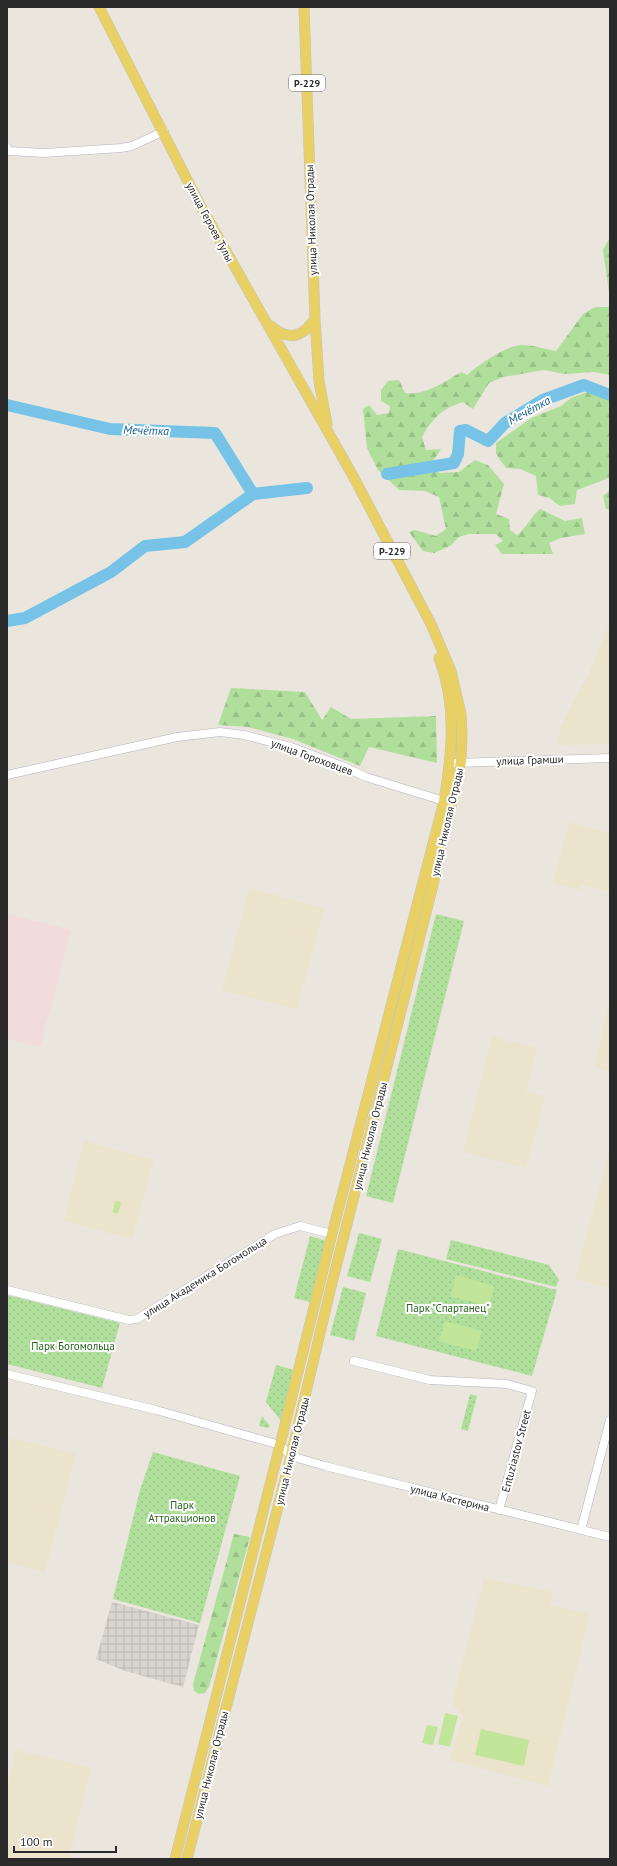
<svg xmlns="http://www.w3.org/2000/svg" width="617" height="1866" font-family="'PT Sans',sans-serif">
<defs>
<pattern id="grass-dots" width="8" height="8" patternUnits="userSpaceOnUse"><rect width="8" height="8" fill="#b0df9c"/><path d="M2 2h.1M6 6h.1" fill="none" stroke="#98c087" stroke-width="1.8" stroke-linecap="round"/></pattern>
<pattern id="forest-firs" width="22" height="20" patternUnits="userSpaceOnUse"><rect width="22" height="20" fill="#b0df9c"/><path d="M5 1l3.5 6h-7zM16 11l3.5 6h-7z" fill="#98c087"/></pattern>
<pattern id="plaza-grid" width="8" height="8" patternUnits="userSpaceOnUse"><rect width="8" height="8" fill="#d8d5cf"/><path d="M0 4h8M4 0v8" fill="none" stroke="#bab7b2"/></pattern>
</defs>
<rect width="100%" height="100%" fill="#ebe6dd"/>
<!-- education -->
<path fill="#ece3cd" d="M 610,622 L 610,744 L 558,745 L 560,727 L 589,673 Z
M 569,822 L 610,833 L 610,892 L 582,885 L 580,890 L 553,883 Z
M 249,888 L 324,908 L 297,1009 L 222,990 Z
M 610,999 L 610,1071 L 594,1067 Z
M 492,1037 L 537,1048 L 526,1091 L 545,1096 L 526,1168 L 463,1152 Z
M 84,1141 L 154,1160 L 132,1239 L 63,1221 Z
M 610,1147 L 610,1288 L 575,1279 Z
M 10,1438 L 76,1453 L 45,1572 L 7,1562 L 7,1452 Z
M 484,1578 L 553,1592 L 550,1605 L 590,1614 L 548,1786 L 449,1760 L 463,1717 L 452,1703 Z
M 16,1750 L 91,1768 L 69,1859 L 7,1859 L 7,1788 Z"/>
<!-- medical -->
<path fill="#f1dbdb" d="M 7,914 L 71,930 L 40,1047 L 7,1039 Z"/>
<!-- grass -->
<path fill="url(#grass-dots)" d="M 436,914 L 464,921 L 393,1203 L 366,1196 Z
M 359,1233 L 382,1239 L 370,1282 L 347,1276 Z
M 310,1236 L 326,1241 L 310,1302 L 294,1298 Z
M 451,1240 L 549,1265 L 559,1280 L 556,1287 L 446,1259 Z
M 398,1249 L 557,1290 L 532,1376 L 376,1336 Z
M 343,1287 L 366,1293 L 354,1341 L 330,1335 Z
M 7,1295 L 120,1323 L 102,1388 L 7,1364 Z
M 276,1365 L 294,1370 L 281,1421 L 266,1402 Z
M 470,1394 L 477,1396 L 468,1431 L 461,1429 Z
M 262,1416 L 270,1426 L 268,1428 L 259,1426 Z
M 153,1452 L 240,1476 L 200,1623 L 113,1599 L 140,1490 Z"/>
<!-- forest -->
<path fill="url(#forest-firs)" d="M 610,237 L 610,300 L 603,250 Z
M 595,307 L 610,307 L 610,375 L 594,372 L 564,374 L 544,370 L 503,377 L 489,383 L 473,409 L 463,402 C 441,409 433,418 422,437 L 426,450 L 441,449 L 434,460 L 439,473 L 459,472 L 475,460 L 488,465 L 504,484 L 496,514 L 509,519 L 510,530 L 517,535 C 527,528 530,517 540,509 L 565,521 L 582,518 L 585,534 L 561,538 L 549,543 L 553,554 L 502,554 L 495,545 L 503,541 L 496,534 L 469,534 L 459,537 L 450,546 L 434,553 L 423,551 L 409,532 L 415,530 L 436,536 L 446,529 L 439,497 L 425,491 L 399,490 L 378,470 L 367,448 L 363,409 L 369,405 L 377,415 L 389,413 L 390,406 L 381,401 L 381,390 L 388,381 L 399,380 L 405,393 C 424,396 445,382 461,372 L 467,375 C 478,365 507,345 522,345 C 533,345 545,349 556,351 L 583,314 Z
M 587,392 L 610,400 L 610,481 L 609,478 L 577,490 L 575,504 L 560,506 L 550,498 L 538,495 L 536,476 L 520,469 L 506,468 L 496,454 L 496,443 L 531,418 L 561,406 L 571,398 Z
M 610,490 L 610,509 L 606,509 L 603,496 Z
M 231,688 L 305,692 L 322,720 L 331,707 L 351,719 L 436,716 L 437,763 L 369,747 L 360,766 L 293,739 L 248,727 L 218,725 Z
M 234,1534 L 250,1537 L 209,1687 L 205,1693 L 199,1694 L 194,1691 L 193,1684 Z"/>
<!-- pitch -->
<path fill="#c1e599" d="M 115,1201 L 121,1202 L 118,1214 L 113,1212 Z
M 456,1275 L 494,1286 L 489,1306 L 451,1296 Z
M 445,1321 L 482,1331 L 476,1351 L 439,1341 Z
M 445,1713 L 458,1716 L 450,1747 L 438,1744 Z
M 427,1725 L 438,1727 L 433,1745 L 422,1743 Z
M 481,1729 L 529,1740 L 524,1766 L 475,1755 Z"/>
<!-- plaza -->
<path fill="url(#plaza-grid)" d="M 112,1602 L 199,1625 L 183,1687 L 125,1671 L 96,1659 Z"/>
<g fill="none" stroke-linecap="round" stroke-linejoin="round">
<!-- river -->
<path stroke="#76c3e7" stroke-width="12" d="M 7,405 L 110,429 L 215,433 L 253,494
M 387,474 L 454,463 L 458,454 L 460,431 L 466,430 L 488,441 L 505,423 L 543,400 L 584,385 L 610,395
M 7,621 L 25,618 L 111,572 L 145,546 L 185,542 L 253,494 L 307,488"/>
<defs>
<path id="minor" d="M 7,147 L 9,151 L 44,153 L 121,148 L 132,146 L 164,131
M 455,763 L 610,758
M 7,775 L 177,737 L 220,732 L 244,735 L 291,747 L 342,766 L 366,777 L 444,801
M 7,1290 L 129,1320 L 137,1319 L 275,1234 L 300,1226 L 332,1234
M 354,1361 L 430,1380 L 507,1384 L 532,1391 L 499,1510
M 7,1374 L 156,1410 L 280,1445 L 291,1456 L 325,1466 L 610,1537
M 581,1530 L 610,1420"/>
<path id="major" d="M 99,7 L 200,205 L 353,476 L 431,624 L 451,671 L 461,714 L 462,733 L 461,762 L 432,889 L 331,1287 L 287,1472 L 187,1859
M 304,7 L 315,319 L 319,381 L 327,424
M 271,326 C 290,342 302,337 315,319
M 175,1859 L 280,1445 L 332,1234 L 444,801 C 452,752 457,705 439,658"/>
</defs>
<!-- minor casing -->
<use href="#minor" stroke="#b0b2bd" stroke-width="9"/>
<!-- major casing -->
<use href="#major" stroke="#c3c3c3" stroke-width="11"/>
<!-- minor -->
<use href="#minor" stroke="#fff" stroke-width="8"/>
<!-- major -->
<use href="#major" stroke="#e8d065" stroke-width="10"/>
</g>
<g text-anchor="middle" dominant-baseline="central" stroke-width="4" stroke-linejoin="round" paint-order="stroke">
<!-- shield labels -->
<g fill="#fff" stroke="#6a6a6a" stroke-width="1">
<rect x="289" y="75" width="36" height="16" rx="3"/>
<rect x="374" y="543" width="36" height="16" rx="3"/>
</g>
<g font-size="10" font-weight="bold" fill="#2a2a2a">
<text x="307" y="83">Р-229</text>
<text x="392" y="551">Р-229</text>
</g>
<!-- street labels -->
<g font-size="11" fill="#2a2a2a" stroke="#fff">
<text transform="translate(311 220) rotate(-92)">улица Николая Отрады</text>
<text transform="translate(210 222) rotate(62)">улица Героев Тулы</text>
<text transform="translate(312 757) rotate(20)">улица Гороховцев</text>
<text transform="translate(530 760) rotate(-2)">улица Грамши</text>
<text transform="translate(447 822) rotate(-77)">улица Николая Отрады</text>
<text transform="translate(370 1136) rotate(-76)">улица Николая Отрады</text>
<text transform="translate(205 1277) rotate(-32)">улица Академика Богомольца</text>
<text transform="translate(292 1451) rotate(-76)">улица Николая Отрады</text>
<text transform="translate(516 1451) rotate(-75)">Entuziastov Street</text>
<text transform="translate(450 1498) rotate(14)">улица Кастерина</text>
<text transform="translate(211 1765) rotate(-76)">улица Николая Отрады</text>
</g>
<!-- park labels -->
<g font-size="11" fill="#29631e" stroke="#fff">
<text x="448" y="1308">Парк "Спартанец"</text>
<text x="73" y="1346">Парк Богомольца</text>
<text x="182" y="1505">Парк<tspan x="182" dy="13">Аттракционов</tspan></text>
</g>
<!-- water labels -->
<g font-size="12" font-style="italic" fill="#156193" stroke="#fff">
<text transform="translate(529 410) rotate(-29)">Мечётка</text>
<text transform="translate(146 430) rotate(2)">Мечётка</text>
</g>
</g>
<!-- border -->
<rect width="617" height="1866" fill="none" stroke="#2a2a2a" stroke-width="16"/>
<!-- scale -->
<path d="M14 1846v6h102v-6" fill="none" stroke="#2a2a2a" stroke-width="2"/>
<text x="20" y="1846" font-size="12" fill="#2a2a2a" stroke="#ffffff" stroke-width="3" paint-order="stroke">100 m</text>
</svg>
